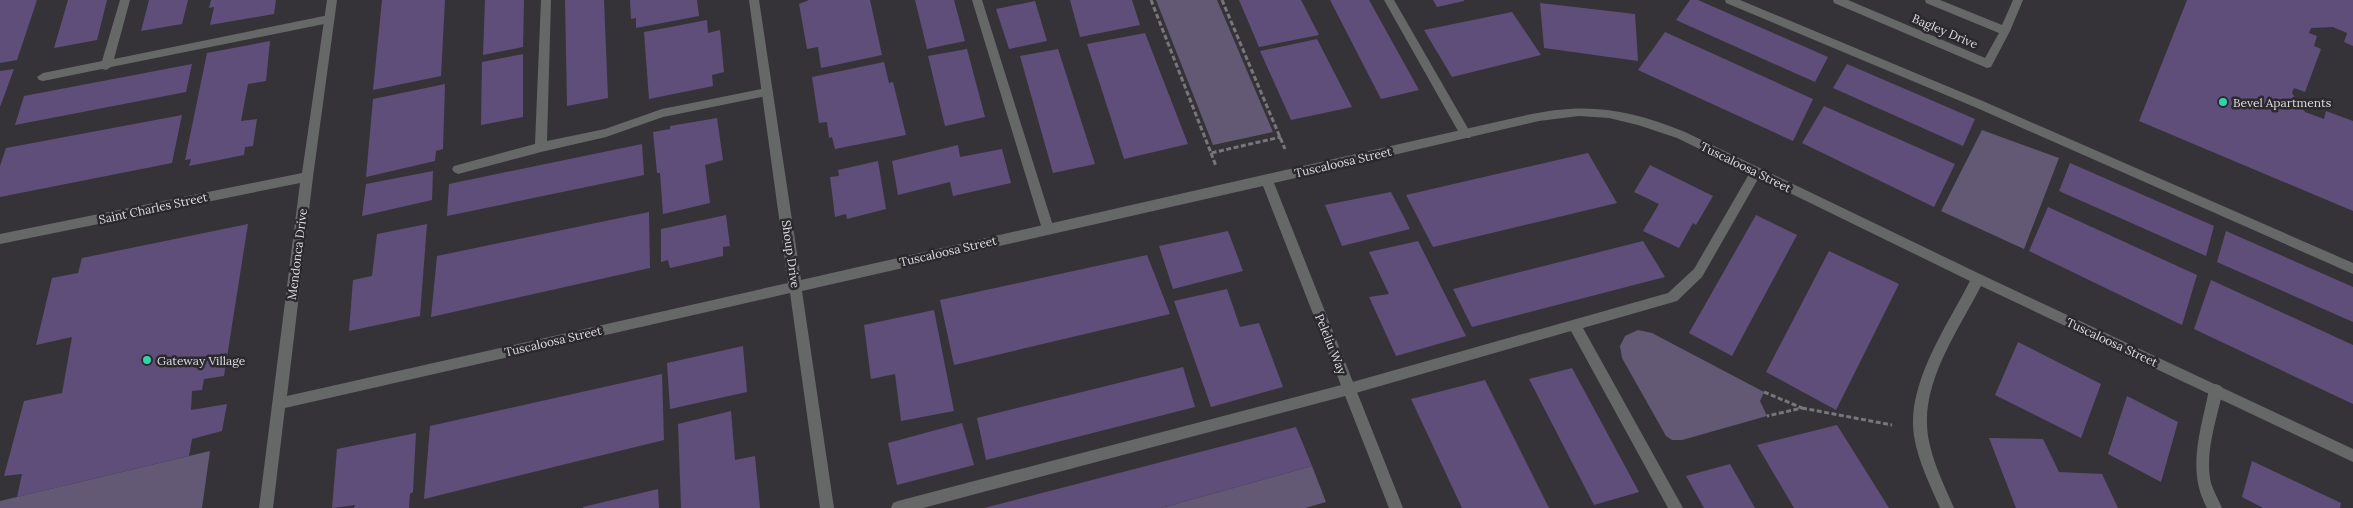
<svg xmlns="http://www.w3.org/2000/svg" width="2353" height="508" font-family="Lora,serif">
<rect width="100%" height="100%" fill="#353338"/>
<!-- green -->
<path fill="#635975" d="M 1156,0 L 1217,0 L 1273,132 L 1213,145 Z
M 1982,130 L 2059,158 L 2024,249 L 1941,211 Z
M 1638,330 L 1652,333 L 1764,392 L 1760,401 L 1767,416 L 1682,440 L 1672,440 L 1666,436 L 1622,358 L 1620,346 L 1625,336 Z
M 210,451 L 202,508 L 0,508 L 0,501 Z
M 1312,466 L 1326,502 L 1305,508 L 1161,508 Z"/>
<!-- building -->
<path fill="#5f4e79" d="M 0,0 L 37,0 L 17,60 L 0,63 Z
M 68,0 L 107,0 L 97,40 L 54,48 Z
M 149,0 L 188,0 L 182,24 L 141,31 Z
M 211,0 L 276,0 L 274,14 L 210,25 L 214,7 L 209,8 Z
M 382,0 L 445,0 L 441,76 L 373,90 Z
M 485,0 L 524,0 L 523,47 L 483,55 Z
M 565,0 L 604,0 L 608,98 L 567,106 Z
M 630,0 L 697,0 L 699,16 L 636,28 L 636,18 L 631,19 Z
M 809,0 L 870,0 L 882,55 L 821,68 L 818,47 L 807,49 L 799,4 Z
M 915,0 L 954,0 L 965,41 L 927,49 Z
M 1070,0 L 1132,0 L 1140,25 L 1080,37 Z
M 1239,0 L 1301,0 L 1319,35 L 1259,47 Z
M 1330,0 L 1369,0 L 1419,90 L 1381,99 Z
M 1433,0 L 1464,0 L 1464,1 L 1437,7 Z
M 1690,0 L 1698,0 L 1828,57 L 1815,82 L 1676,20 Z
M 2187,0 L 2353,0 L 2353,46 L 2344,42 L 2347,33 L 2333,27 L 2311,28 L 2309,33 L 2317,36 L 2314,46 L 2321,49 L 2305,92 L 2294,88 L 2292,93 L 2305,112 L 2324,119 L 2326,111 L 2353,121 L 2353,211 L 2139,121 Z
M 1035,1 L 1047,41 L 1009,49 L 996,9 Z
M 1540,3 L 1635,14 L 1638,61 L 1544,48 Z
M 1512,12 L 1541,55 L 1452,77 L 1424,30 Z
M 707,20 L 708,33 L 720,30 L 724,72 L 712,75 L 713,86 L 649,99 L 644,32 Z
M 1665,32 L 1813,99 L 1793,141 L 1638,70 Z
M 1145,33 L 1188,144 L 1124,159 L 1087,44 Z
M 1317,39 L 1352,107 L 1291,120 L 1260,51 Z
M 270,41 L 266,81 L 248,84 L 241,121 L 257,119 L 253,146 L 245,147 L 244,155 L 189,166 L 191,159 L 185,160 L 207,53 Z
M 967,49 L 985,117 L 945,126 L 928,56 Z
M 1058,49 L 1095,164 L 1053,173 L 1020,56 Z
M 523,54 L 523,117 L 481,125 L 482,62 Z
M 884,62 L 889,83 L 893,82 L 906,135 L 835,149 L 832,137 L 829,138 L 827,122 L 819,123 L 812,77 Z
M 192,64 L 186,92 L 15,125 L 24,96 Z
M 1847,64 L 1975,119 L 1963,146 L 1833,88 Z
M 14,69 L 0,107 L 0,71 Z
M 445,84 L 443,149 L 436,151 L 435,161 L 366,177 L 373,99 Z
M 1824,106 L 1955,164 L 1934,207 L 1802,143 Z
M 182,115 L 172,163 L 0,197 L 0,166 L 6,148 Z
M 717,118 L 723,160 L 705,165 L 710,203 L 663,214 L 660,173 L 657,173 L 653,132 L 670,129 L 670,126 Z
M 642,144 L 644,175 L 447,216 L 449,184 Z
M 958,145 L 960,157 L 1002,149 L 1011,183 L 953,196 L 950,182 L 898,195 L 892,161 Z
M 1588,153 L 1617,203 L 1433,247 L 1406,195 Z
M 878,161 L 886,209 L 847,219 L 846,214 L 835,217 L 830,177 L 839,176 L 838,170 Z
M 2070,163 L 2214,226 L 2206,256 L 2059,191 Z
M 1650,165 L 1713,196 L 1696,225 L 1693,223 L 1679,248 L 1643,231 L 1659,204 L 1634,192 Z
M 433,171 L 432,200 L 362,216 L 366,184 Z
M 1391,192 L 1410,229 L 1342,246 L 1325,205 Z
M 2048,207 L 2197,275 L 2182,325 L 2029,251 Z
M 649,212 L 650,268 L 431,317 L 437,256 Z
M 726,215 L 730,246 L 723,247 L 723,256 L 670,268 L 668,260 L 661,262 L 661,229 Z
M 1756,215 L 1797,235 L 1732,356 L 1689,333 Z
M 248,224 L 224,376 L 204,379 L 202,390 L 192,391 L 191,410 L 227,404 L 222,431 L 192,439 L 189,456 L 17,497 L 22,474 L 4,476 L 24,401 L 62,393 L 72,337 L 36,345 L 52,278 L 78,273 L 82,258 Z
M 427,224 L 420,316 L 349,331 L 353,280 L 372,276 L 377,234 Z
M 1228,231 L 1243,271 L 1173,289 L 1159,246 Z
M 2226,231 L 2353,287 L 2353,322 L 2217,262 Z
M 1418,241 L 1466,336 L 1396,356 L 1369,297 L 1389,294 L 1369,252 Z
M 1643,241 L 1665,277 L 1472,327 L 1453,289 Z
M 1829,251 L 1899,284 L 1836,410 L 1766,372 Z
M 1147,255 L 1170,314 L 954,365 L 940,300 Z
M 2211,280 L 2353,345 L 2353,404 L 2194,329 Z
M 1227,289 L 1240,327 L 1259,323 L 1283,387 L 1211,407 L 1174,301 Z
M 934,310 L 954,411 L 901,421 L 895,374 L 871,379 L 864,325 Z
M 2018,342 L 2101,384 L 2081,438 L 1995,395 Z
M 743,346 L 747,392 L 670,409 L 667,363 Z
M 1183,367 L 1195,407 L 986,460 L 977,418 Z
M 1572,368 L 1639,492 L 1594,505 L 1529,379 Z
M 662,374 L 664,440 L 424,499 L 430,426 Z
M 1485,380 L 1549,508 L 1462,508 L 1411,399 Z
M 2127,396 L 2178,422 L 2161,482 L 2108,454 Z
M 731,411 L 735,460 L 755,456 L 760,508 L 681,508 L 678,424 Z
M 962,423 L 974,465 L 897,485 L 888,443 Z
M 1837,425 L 1889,508 L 1794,508 L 1757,445 Z
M 1296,427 L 1312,466 L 1161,508 L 984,508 Z
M 416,433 L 413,492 L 410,494 L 409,508 L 354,508 L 355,505 L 332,508 L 337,449 Z
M 1989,438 L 2043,439 L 2059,472 L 2102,474 L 2118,508 L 2016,508 Z
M 2252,461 L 2341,503 L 2340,508 L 2263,508 L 2242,497 Z
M 1730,464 L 1755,508 L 1704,508 L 1686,476 Z
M 658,489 L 659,508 L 583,508 L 583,507 Z"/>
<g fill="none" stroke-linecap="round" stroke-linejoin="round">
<!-- path -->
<path stroke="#77767a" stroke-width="3" stroke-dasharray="5 2.5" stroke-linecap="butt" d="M 1151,0 L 1211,153 L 1281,137
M 1222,0 L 1285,149
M 1211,153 L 1216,166
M 1764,392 L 1802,408 L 1767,416
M 1802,408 L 1892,425"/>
<!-- lane -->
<path fill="#666867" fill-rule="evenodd" d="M 120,0 L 130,0 L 114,59 L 329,15 L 334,19 L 329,23 L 111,67 L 106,70 L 102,69 L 43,81 L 39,80 L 37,77 L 43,73 L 102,61 Z
M 541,0 L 551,0 L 547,141 L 605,129 L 662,109 L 767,88 L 773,92 L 767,96 L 663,117 L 606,137 L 541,152 L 458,174 L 454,172 L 452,169 L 454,166 L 535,144 Z
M 972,0 L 982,0 L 1054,229 L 1052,233 L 1044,233 L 1042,229 Z
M 1384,0 L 1394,0 L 1470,132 L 1472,135 L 1470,138 L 1462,138 Z
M 1725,0 L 1740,0 L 1985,102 L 2353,263 L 2353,274 L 1977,108 L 1726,3 Z
M 1833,0 L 1848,0 L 1985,58 L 1999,33 L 1926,3 L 1925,0 L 1940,0 L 2002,25 L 2013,0 L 2023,0 L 2010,31 L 1991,67 L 1987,68 L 1834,3 Z
M 1756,167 L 1762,172 L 1702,277 L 1677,301 L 1583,328 L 1683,508 L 1668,508 L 1571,331 L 1349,395 L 923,508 L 891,508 L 893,503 L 898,501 L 1349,383 L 1668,293 L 1694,269 L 1752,169 Z
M 2216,384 L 2221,386 L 2223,390 C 2217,419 2204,453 2211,483 C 2214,492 2218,499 2222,508 L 2207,508 C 2186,470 2201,430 2209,390 L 2211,386 Z"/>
<!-- street -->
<path fill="#666867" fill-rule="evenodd" d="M 327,0 L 337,0 L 313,177 L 287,396 L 788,283 L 749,0 L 759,0 L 801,280 L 1527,115 C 1588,102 1627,109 1685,132 L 1982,275 L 2353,449 L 2353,462 L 1981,286 C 1958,331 1920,383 1928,436 C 1932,461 1944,485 1954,508 L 1940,508 C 1930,485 1918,461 1914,436 C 1906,384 1947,326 1970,281 L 1677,138 L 1638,125 L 1609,118 L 1579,116 L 1539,121 L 1274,183 L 1403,508 L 1389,508 L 1263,186 L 802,291 L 834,508 L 820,508 L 790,293 L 285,408 L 273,508 L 259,508 L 300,183 L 0,244 L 0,234 L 302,173 Z"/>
</g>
<!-- markers -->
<g fill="#30d4aa" stroke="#2b292e" stroke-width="2">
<circle cx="2223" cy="102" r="5"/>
<circle cx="147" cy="360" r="5"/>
</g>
<g text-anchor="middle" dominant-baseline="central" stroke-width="5" stroke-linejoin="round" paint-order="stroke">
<!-- street labels -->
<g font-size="12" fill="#dedde0" stroke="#2b292e">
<text transform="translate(1945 31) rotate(23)">Bagley Drive</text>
<text transform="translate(1343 162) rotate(-13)">Tuscaloosa Street</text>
<text transform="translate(1746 167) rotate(26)">Tuscaloosa Street</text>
<text transform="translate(153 208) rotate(-12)">Saint Charles Street</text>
<text transform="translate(948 251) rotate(-13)">Tuscaloosa Street</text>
<text transform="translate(297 254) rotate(-83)">Mendonca Drive</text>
<text transform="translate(791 254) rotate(82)">Shoup Drive</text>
<text transform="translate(553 341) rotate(-13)">Tuscaloosa Street</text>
<text transform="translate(2112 342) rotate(25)">Tuscaloosa Street</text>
<text transform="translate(1331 344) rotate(68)">Peleliu Way</text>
</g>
<!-- poi labels -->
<g font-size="12" fill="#dedde0" stroke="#2b292e" text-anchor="start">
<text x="2233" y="102">Bevel Apartments</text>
<text x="157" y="360">Gateway Village</text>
</g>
</g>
</svg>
